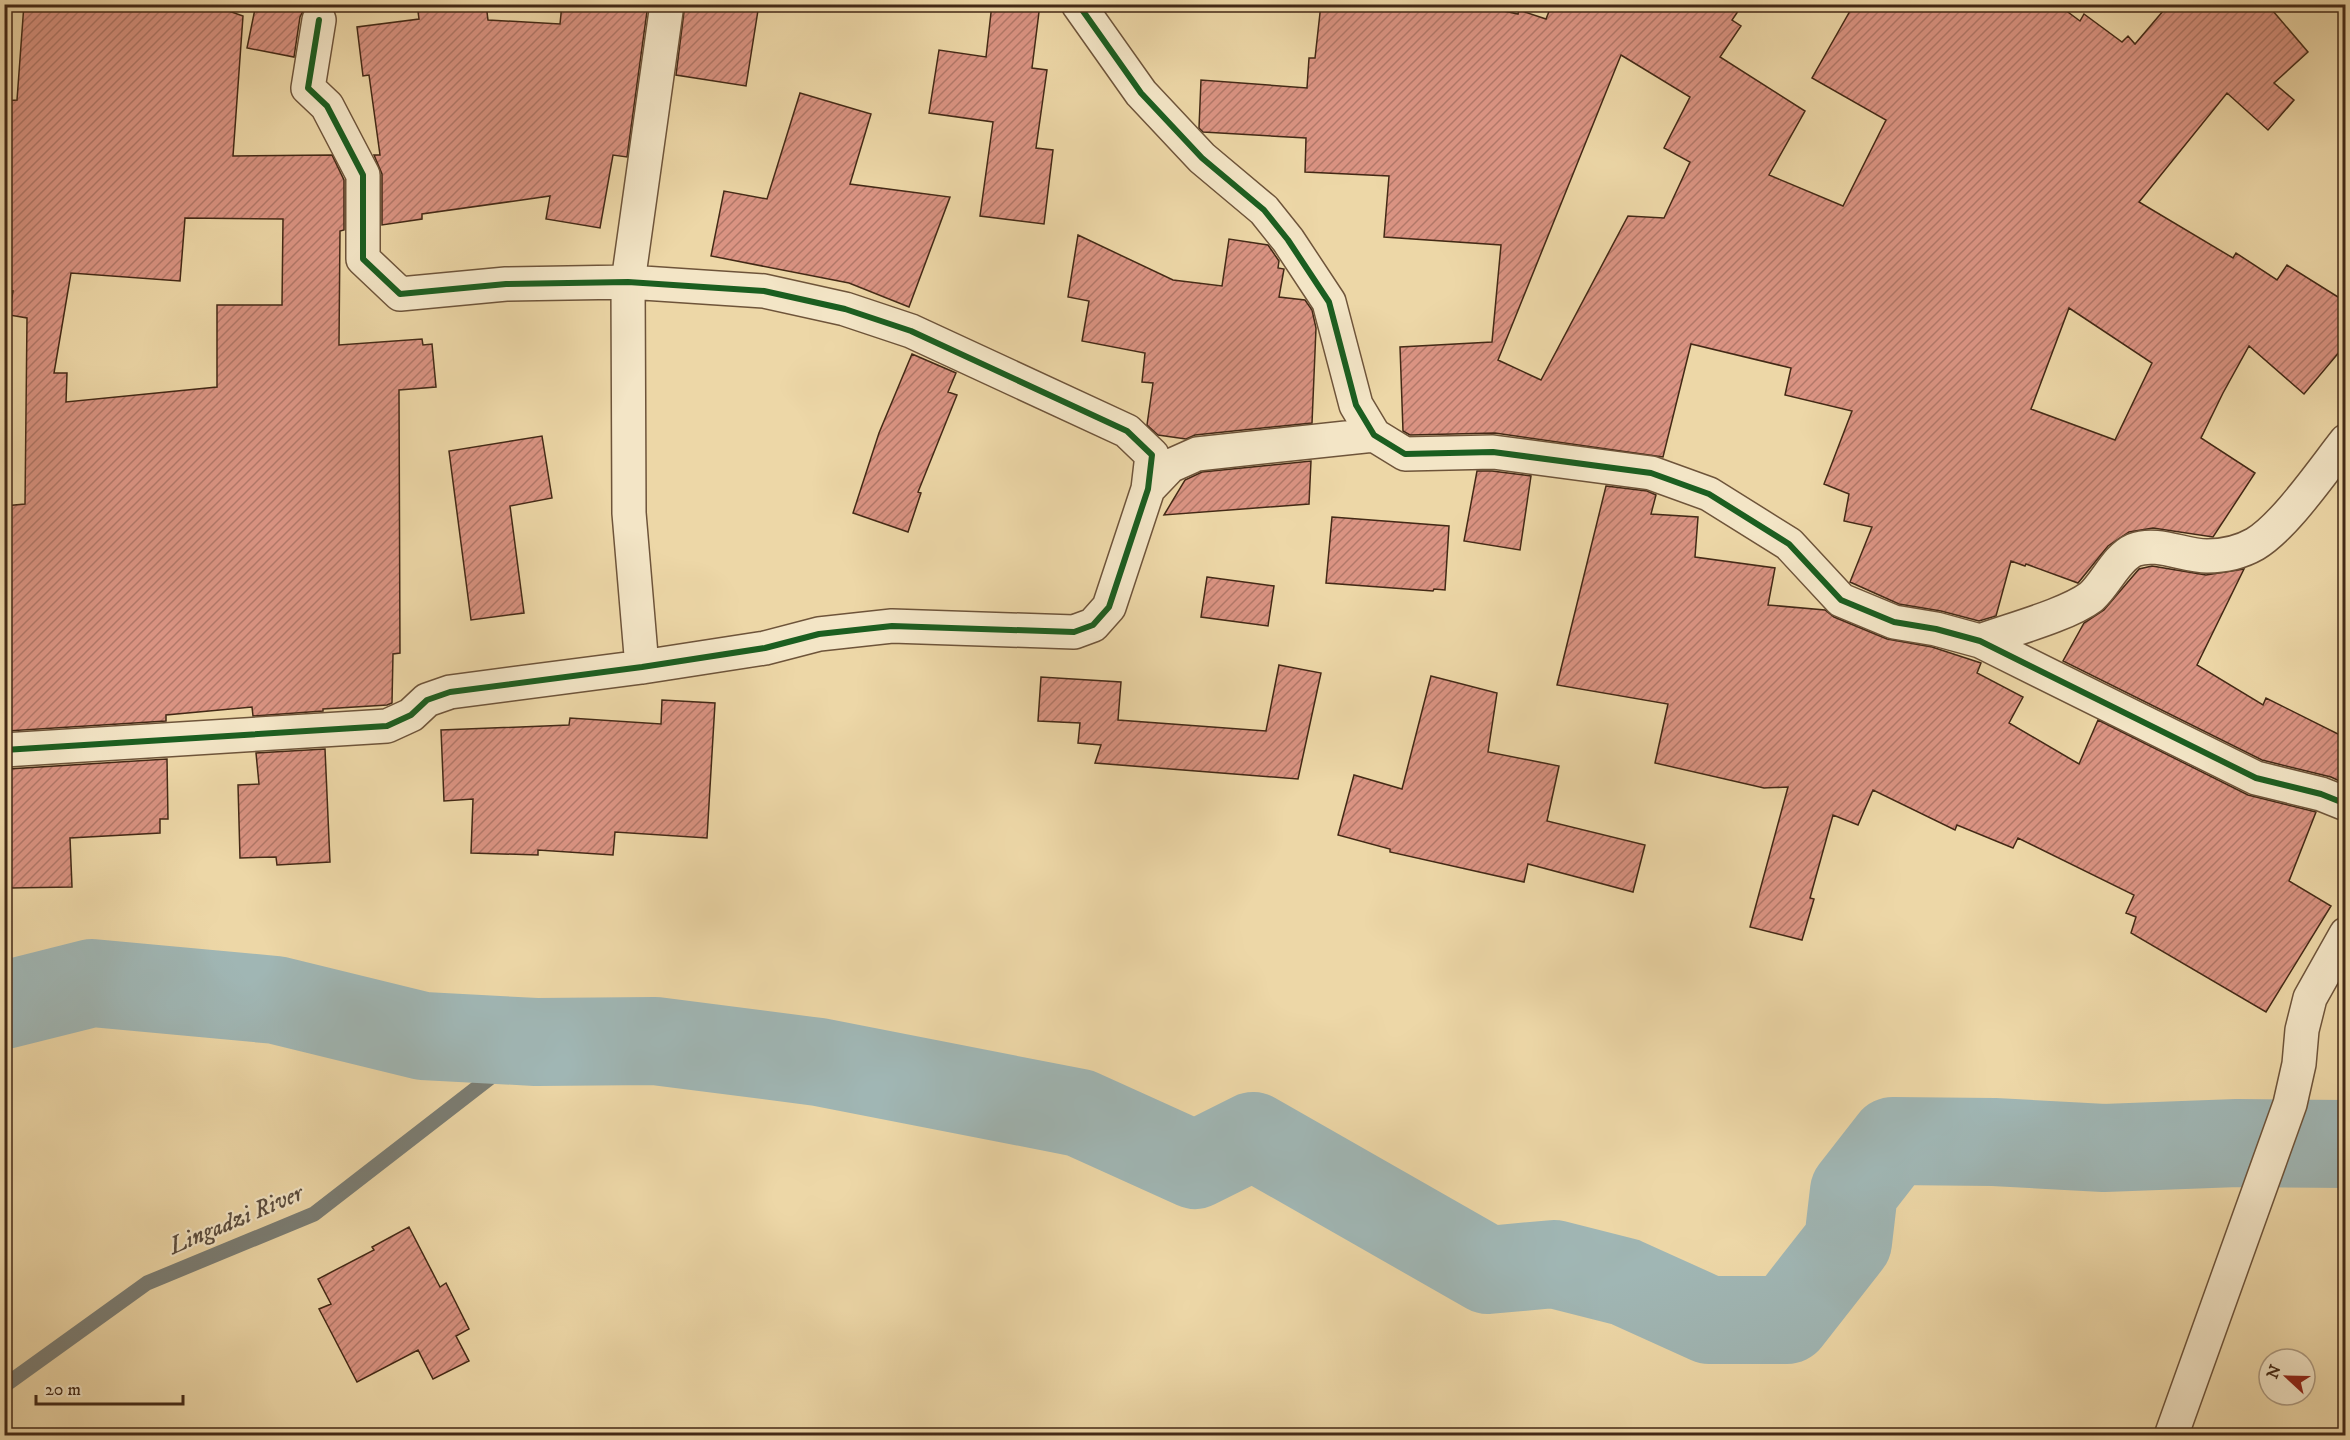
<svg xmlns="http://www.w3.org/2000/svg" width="2350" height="1440" font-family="'IM FELL DW Pica',serif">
<defs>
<pattern id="building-hatch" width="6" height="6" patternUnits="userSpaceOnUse" patternTransform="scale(1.5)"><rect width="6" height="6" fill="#da9382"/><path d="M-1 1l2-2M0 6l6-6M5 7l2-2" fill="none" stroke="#b27869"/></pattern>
</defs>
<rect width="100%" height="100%" fill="#edd7a7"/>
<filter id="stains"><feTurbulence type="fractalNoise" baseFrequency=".00333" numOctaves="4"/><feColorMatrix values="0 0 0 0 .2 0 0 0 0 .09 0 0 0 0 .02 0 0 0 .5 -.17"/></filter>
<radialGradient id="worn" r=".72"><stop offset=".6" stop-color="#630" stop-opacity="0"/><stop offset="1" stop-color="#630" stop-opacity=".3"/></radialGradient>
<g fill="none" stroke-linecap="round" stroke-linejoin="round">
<!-- stream -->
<path stroke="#7b7e75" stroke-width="15" d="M 4,1386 L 147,1283 L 314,1214 L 536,1042"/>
<!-- river -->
<path stroke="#a0b6b4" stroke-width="88" d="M 4,1005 L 92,983 L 276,1000 L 423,1036 L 536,1042 L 655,1041 L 819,1062 L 1080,1113 L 1195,1165 L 1253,1136 L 1488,1270 L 1554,1264 L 1625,1282 L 1709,1320 L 1787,1320 L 1848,1242 L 1854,1191 L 1893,1141 L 1994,1142 L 2104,1148 L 2237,1143 L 2346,1144"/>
</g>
<!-- building -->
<path fill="url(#building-hatch)" stroke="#432916" stroke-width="1.5" fill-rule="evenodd" d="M 24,4 L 209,4 L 243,16 L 233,156 L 332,155 L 344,180 L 344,230 L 340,231 L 339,345 L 422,339 L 423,345 L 432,344 L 436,387 L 399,390 L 400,653 L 393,654 L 392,703 L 387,705 L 323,709 L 323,711 L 253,716 L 252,707 L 166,715 L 166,721 L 7,731 L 4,707 L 4,506 L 25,504 L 27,318 L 9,315 L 13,291 L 4,290 L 4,101 L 17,100 ZM 185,218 L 283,219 L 282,305 L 217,305 L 217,387 L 66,402 L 67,373 L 54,373 L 71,273 L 180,281 Z
M 256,4 L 307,4 L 300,17 L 294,57 L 247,48 Z
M 417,4 L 486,4 L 488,20 L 560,24 L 562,4 L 648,4 L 627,157 L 613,155 L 600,228 L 546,219 L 550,196 L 422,214 L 422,219 L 382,225 L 382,174 L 374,155 L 380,155 L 369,75 L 363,76 L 357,27 L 419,19 Z
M 685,4 L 759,4 L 746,86 L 676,75 Z
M 992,4 L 1040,4 L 1032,68 L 1047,70 L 1036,148 L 1053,150 L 1044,224 L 980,216 L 993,122 L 929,113 L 939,50 L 986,57 Z
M 1321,4 L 1471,4 L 1518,14 L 1519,10 L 1546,19 L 1552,4 L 1743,4 L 1732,20 L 1741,26 L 1720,57 L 1805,111 L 1769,175 L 1843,206 L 1886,120 L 1812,78 L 1854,4 L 2057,4 L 2080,21 L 2084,14 L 2122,42 L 2128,36 L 2135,44 L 2169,4 L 2267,4 L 2308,52 L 2274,83 L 2294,100 L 2268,130 L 2227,93 L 2139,202 L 2233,258 L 2236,253 L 2277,280 L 2287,265 L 2346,302 L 2346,344 L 2304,394 L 2249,346 L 2223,393 L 2201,438 L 2255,473 L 2213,537 L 2153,528 L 2129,532 L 2108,546 L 2078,583 L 2026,564 L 2025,566 L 2011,561 L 1996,616 L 1979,621 L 1941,611 L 1899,604 L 1850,582 L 1872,527 L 1844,521 L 1849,494 L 1824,484 L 1852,411 L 1785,395 L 1791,368 L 1691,344 L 1663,457 L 1495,433 L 1410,435 L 1403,431 L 1400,347 L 1492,342 L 1501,245 L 1384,237 L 1389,176 L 1305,172 L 1306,138 L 1203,132 L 1199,128 L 1201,80 L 1307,88 L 1309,58 L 1315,58 ZM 1621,55 L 1690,97 L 1664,148 L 1690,162 L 1664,218 L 1628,216 L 1541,380 L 1498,360 ZM 2069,308 L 2152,363 L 2115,440 L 2031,409 Z
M 800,93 L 871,114 L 850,184 L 950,197 L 909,307 L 849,283 L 711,256 L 724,191 L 767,199 Z
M 1078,235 L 1173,280 L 1222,286 L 1229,239 L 1268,245 L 1279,261 L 1278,268 L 1284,269 L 1279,297 L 1305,300 L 1312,310 L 1316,328 L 1312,423 L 1195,435 L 1186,439 L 1158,435 L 1147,425 L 1153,383 L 1142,382 L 1145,353 L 1082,341 L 1089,301 L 1068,297 Z
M 912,354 L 956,373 L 948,392 L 957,395 L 918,492 L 921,493 L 908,532 L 853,513 L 879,433 Z
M 542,436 L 552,498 L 510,506 L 524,613 L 471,620 L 449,451 Z
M 1311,461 L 1309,504 L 1164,515 L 1185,480 L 1202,472 Z
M 1477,471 L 1492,471 L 1531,476 L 1520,550 L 1464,541 Z
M 1606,486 L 1647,491 L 1656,495 L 1651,514 L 1698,517 L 1695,557 L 1775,568 L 1768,605 L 1825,610 L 1834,617 L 1887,639 L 1932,647 L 1981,663 L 1977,673 L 2023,697 L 2009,723 L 2079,764 L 2098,720 L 2248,795 L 2316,812 L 2289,881 L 2331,906 L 2266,1012 L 2131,933 L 2136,917 L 2126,913 L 2134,895 L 2018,838 L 2013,848 L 1957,825 L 1955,830 L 1873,790 L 1858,825 L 1833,815 L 1810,898 L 1814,899 L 1802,940 L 1750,927 L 1788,787 L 1764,788 L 1655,763 L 1668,704 L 1557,685 Z
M 1332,517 L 1449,526 L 1445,590 L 1434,589 L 1433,591 L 1326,583 Z
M 2152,566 L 2206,575 L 2244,569 L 2197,665 L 2263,705 L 2266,698 L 2346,738 L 2346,784 L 2331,777 L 2262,760 L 2063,661 L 2084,623 L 2104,610 L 2139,569 Z
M 1207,577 L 1274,586 L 1268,626 L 1201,617 Z
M 1279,665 L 1321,673 L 1298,779 L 1095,763 L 1101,745 L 1078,743 L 1080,723 L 1038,721 L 1041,677 L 1121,682 L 1118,720 L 1266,731 Z
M 1431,676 L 1497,693 L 1488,752 L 1559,766 L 1547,821 L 1645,845 L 1633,892 L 1528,864 L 1524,882 L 1390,852 L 1390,849 L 1338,835 L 1354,775 L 1402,789 Z
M 662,700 L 715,703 L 707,838 L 615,832 L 613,855 L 538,850 L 538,855 L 471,853 L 473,799 L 444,801 L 441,730 L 569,725 L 570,718 L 661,724 Z
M 325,749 L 330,862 L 277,865 L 276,857 L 240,858 L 238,785 L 259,784 L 256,753 Z
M 167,759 L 168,819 L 160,819 L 160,833 L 70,838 L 72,887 L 11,888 L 8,769 Z
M 409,1227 L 440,1287 L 446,1283 L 469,1329 L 456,1336 L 469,1361 L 433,1379 L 418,1350 L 357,1382 L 319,1309 L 331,1304 L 318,1279 L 374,1250 L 372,1247 Z"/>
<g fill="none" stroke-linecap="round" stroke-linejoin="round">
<defs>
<path id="minor" d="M 1078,4 L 1141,93 L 1202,158 L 1264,210 L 1288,240 L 1329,302 L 1356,405 L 1374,435 L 1405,454 L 1493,452 L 1651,473 L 1709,494 L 1789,544 L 1841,600 L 1894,622 L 1936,629 L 1980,641 L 2256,778 L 2321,794 L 2346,804
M 1148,489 L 1170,466 L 1197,454 L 1374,435
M 1980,641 C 2010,630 2067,615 2091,597 C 2106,584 2116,558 2134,550 C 2157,541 2184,556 2207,556 C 2223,556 2241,552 2255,544 C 2285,526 2323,470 2346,441
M 642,667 L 629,513 L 628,282 L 667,4
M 4,750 L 387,726 L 411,715 L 427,700 L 450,692 L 642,667 L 765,648 L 819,634 L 892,626 L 1074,632 L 1093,625 L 1109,607 L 1148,489 L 1152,455 L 1127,431 L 911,331 L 845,309 L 764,291 L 628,282 L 506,284 L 400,294 L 363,259 L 363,175 L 327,106 L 308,88 L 319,20
M 2171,1436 L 2290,1104 L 2299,1064 L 2302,1030 L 2310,998 L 2346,934"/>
</defs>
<!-- minor casing -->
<use href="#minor" stroke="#6e543a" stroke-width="36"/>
<!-- minor -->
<use href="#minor" stroke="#f3e5c6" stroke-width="33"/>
<defs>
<path id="cycleway" d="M 1078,4 L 1141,93 L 1202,158 L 1264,210 L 1288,240 L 1329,302 L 1356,405 L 1374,435 L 1405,454 L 1493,452 L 1651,473 L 1709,494 L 1789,544 L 1841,600 L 1894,622 L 1936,629 L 1980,641 L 2256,778 L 2321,794 L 2346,804
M 4,750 L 387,726 L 411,715 L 427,700 L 450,692 L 642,667 L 765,648 L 819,634 L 892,626 L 1074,632 L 1093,625 L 1109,607 L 1148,489 L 1152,455 L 1127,431 L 911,331 L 845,309 L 764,291 L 628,282 L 506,284 L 400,294 L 363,259 L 363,175 L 327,106 L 308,88 L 319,20"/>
</defs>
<!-- cycleway casing -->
<use href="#cycleway" stroke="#f3e5c6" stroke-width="10"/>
<!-- cycleway -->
<use href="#cycleway" stroke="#1b5e20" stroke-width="6"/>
</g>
<g text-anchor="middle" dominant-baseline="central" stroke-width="4.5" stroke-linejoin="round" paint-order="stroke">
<!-- water labels -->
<g font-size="24" font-style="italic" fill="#5a4c3e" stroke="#f3e5c6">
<text transform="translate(236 1220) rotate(-23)">Lingadzi River</text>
</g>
</g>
<!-- margin -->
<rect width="2350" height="1440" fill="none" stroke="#edd7a7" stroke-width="24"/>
<rect x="6" y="6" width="2338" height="1428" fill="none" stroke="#432916" stroke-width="3"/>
<rect x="12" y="12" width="2326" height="1416" fill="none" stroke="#432916" stroke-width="1.5"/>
<!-- north arrow -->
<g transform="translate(2287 1377) rotate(292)"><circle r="28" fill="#f3e5c6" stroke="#ad9a80" stroke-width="1.5"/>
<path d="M0-4.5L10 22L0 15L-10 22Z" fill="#8f2418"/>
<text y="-9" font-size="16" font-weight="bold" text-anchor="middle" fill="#432916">N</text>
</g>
<!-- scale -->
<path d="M36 1395v9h147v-9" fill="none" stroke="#432916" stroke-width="3"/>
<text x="45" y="1395" font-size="18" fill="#432916" stroke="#f3e5c6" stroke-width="4.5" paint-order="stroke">20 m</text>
<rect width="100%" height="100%" filter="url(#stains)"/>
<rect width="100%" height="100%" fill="url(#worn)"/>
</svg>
